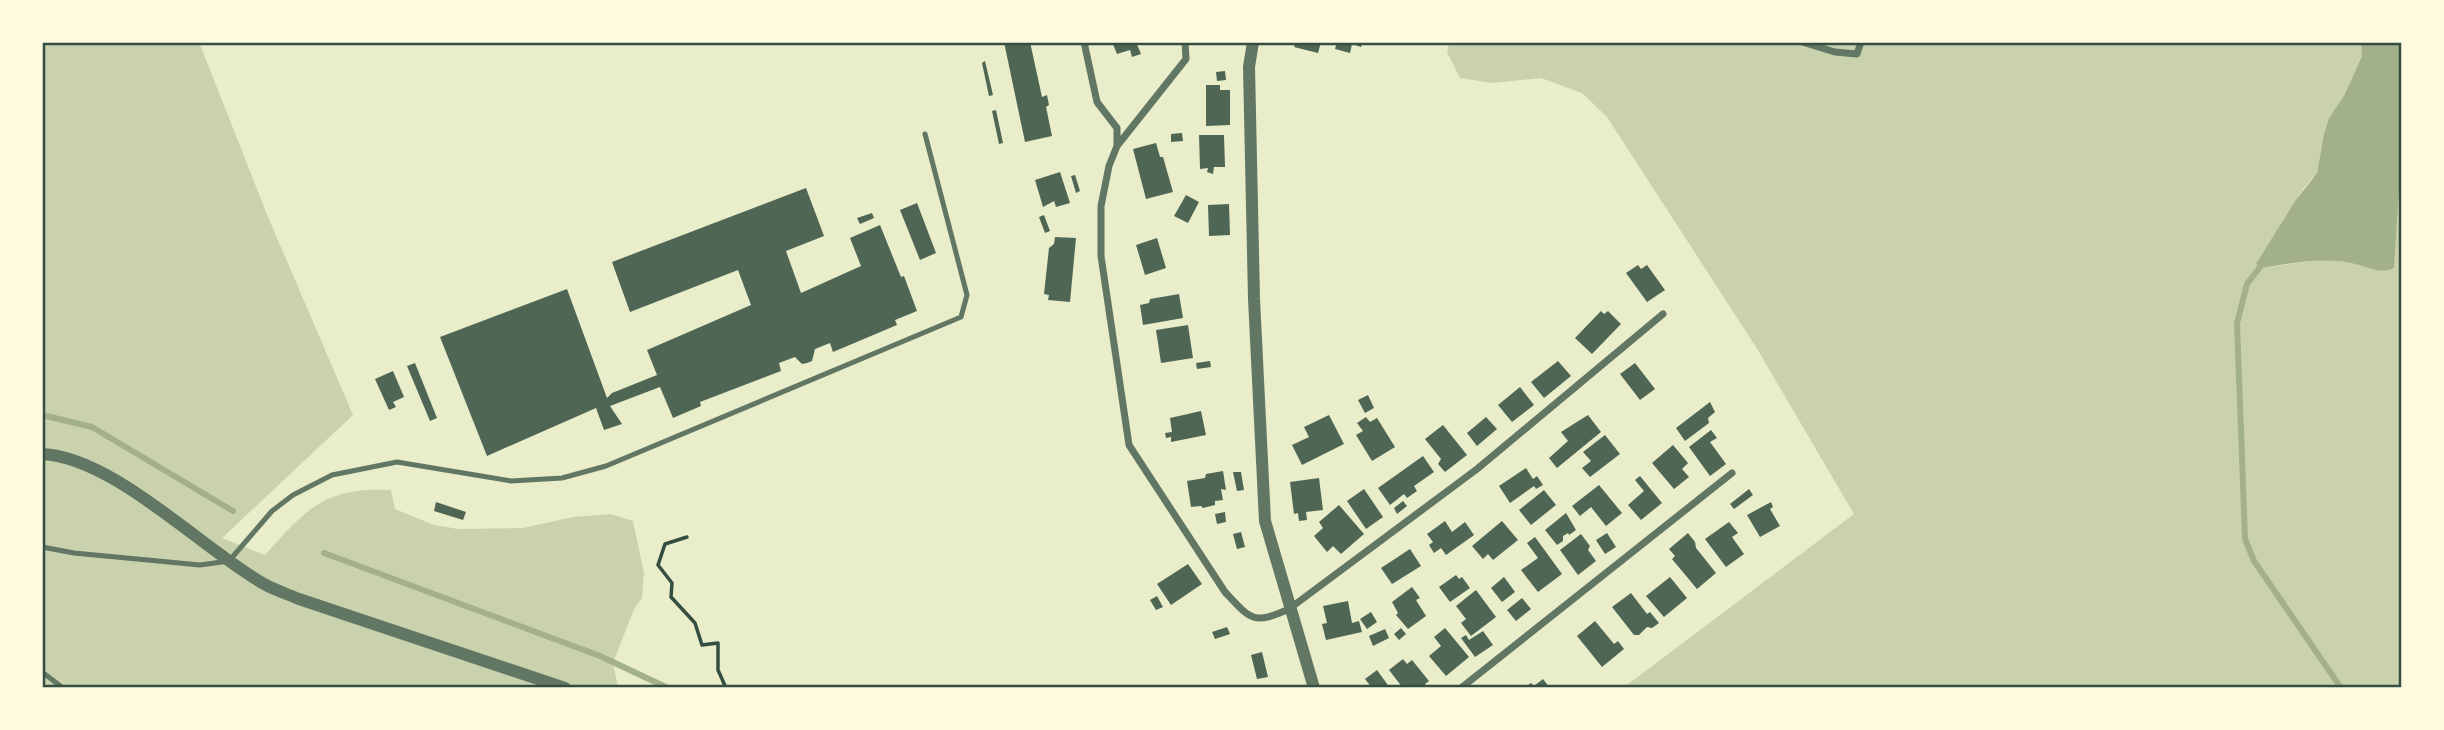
<svg xmlns="http://www.w3.org/2000/svg" width="2444" height="730" font-family="'Source Serif 4',serif">
<rect width="100%" height="100%" fill="#e9edc9"/>
<!-- green -->
<path fill="#cad2ad" d="M 42,42 L 199,42 L 268,217 L 353,415 L 222,538 L 265,555 C 307,508 325,487 391,490 L 395,509 L 434,525 L 458,529 L 523,528 L 573,517 L 611,514 L 633,521 L 644,573 L 642,598 L 634,609 L 613,663 L 618,688 L 42,688 Z
M 1449,42 L 2361,42 L 2362,56 L 2344,97 L 2329,118 L 2324,132 L 2317,173 L 2306,185 L 2282,221 L 2273,239 L 2262,268 L 2325,259 L 2352,263 L 2401,157 L 2399,139 L 2402,132 L 2402,688 L 1623,688 L 1854,514 L 1756,347 L 1607,117 L 1582,93 L 1541,78 L 1492,83 L 1460,78 L 1447,52 Z"/>
<!-- water -->
<path fill="#a3b18a" d="M 2361,42 L 2402,42 L 2402,132 L 2399,139 L 2401,156 L 2394,268 C 2379,275 2367,266 2351,263 C 2321,257 2292,263 2262,268 L 2256,264 L 2295,201 L 2317,173 L 2324,133 L 2329,118 L 2344,96 L 2362,56 Z"/>
<g fill="none" stroke-linecap="round" stroke-linejoin="round">
<!-- stream -->
<path stroke="#a3b18a" stroke-width="6" d="M 2260,267 L 2247,284 L 2237,323 L 2245,539 L 2254,561 L 2341,688
M 42,415 L 92,427 L 233,511
M 324,553 L 600,656 L 668,688"/>
</g>
<!-- building -->
<path fill="#4f6655" d="M 1004,42 L 1030,42 L 1042,97 L 1047,95 L 1049,105 L 1046,107 L 1052,136 L 1025,142 Z
M 1112,42 L 1136,42 L 1141,54 L 1132,57 L 1130,50 L 1117,54 Z
M 1296,42 L 1321,42 L 1318,53 L 1294,47 Z
M 1337,42 L 1363,42 L 1361,47 L 1352,44 L 1350,53 L 1335,49 Z
M 985,61 L 993,95 L 989,96 L 982,63 Z
M 1225,71 L 1226,80 L 1217,81 L 1216,72 Z
M 1206,85 L 1220,85 L 1220,90 L 1230,90 L 1230,125 L 1206,126 Z
M 996,110 L 1003,143 L 999,144 L 992,111 Z
M 1182,133 L 1183,141 L 1171,142 L 1171,134 Z
M 1199,135 L 1224,135 L 1225,167 L 1214,167 L 1213,174 L 1207,172 L 1208,168 L 1200,169 Z
M 1156,143 L 1160,157 L 1163,157 L 1173,192 L 1146,199 L 1133,149 Z
M 1060,172 L 1070,203 L 1056,207 L 1054,201 L 1043,207 L 1035,180 Z
M 1075,175 L 1080,191 L 1076,193 L 1071,176 Z
M 806,188 L 824,236 L 786,251 L 801,293 L 861,266 L 850,238 L 880,225 L 901,277 L 904,276 L 917,311 L 895,320 L 897,325 L 833,352 L 830,343 L 815,349 L 812,361 L 807,363 L 802,364 L 795,357 L 779,363 L 781,371 L 700,402 L 701,406 L 673,418 L 660,387 L 610,406 L 622,424 L 604,430 L 596,408 L 487,456 L 440,337 L 567,289 L 607,398 L 612,393 L 657,375 L 647,350 L 751,305 L 738,270 L 630,312 L 612,262 Z
M 1186,195 L 1199,202 L 1188,223 L 1174,216 Z
M 917,203 L 936,253 L 920,260 L 900,210 Z
M 1229,204 L 1230,235 L 1209,236 L 1208,205 Z
M 872,213 L 874,218 L 860,224 L 857,218 Z
M 1044,215 L 1050,231 L 1045,233 L 1039,217 Z
M 1055,237 L 1076,238 L 1070,302 L 1048,300 L 1049,295 L 1044,294 L 1049,248 L 1054,244 Z
M 1157,238 L 1166,268 L 1145,275 L 1136,245 Z
M 1638,265 L 1641,269 L 1647,265 L 1665,290 L 1647,302 L 1626,273 Z
M 1179,294 L 1183,318 L 1143,325 L 1140,305 L 1149,303 L 1150,299 Z
M 1601,311 L 1604,314 L 1608,311 L 1621,324 L 1592,354 L 1575,338 Z
M 1188,325 L 1193,358 L 1161,363 L 1156,330 Z
M 1210,361 L 1211,367 L 1197,369 L 1196,363 Z
M 1558,361 L 1571,376 L 1544,398 L 1531,382 Z
M 415,363 L 437,418 L 430,421 L 407,366 Z
M 1635,363 L 1655,389 L 1640,400 L 1620,374 Z
M 393,371 L 404,397 L 393,402 L 396,407 L 389,410 L 375,379 Z
M 1520,387 L 1534,405 L 1512,422 L 1498,405 Z
M 1368,395 L 1374,408 L 1365,413 L 1358,400 Z
M 1710,402 L 1715,412 L 1708,418 L 1709,423 L 1685,441 L 1676,428 Z
M 1201,411 L 1206,435 L 1171,442 L 1171,437 L 1166,438 L 1165,433 L 1172,432 L 1170,418 Z
M 1329,415 L 1344,444 L 1302,465 L 1292,445 L 1309,437 L 1304,427 Z
M 1588,415 L 1601,432 L 1557,468 L 1549,458 L 1568,441 L 1561,432 Z
M 1366,417 L 1370,422 L 1377,418 L 1395,447 L 1372,461 L 1356,435 L 1363,431 L 1357,423 Z
M 1486,417 L 1497,429 L 1477,446 L 1467,433 Z
M 1443,425 L 1467,455 L 1445,472 L 1438,464 L 1441,459 L 1425,439 Z
M 1711,430 L 1717,438 L 1710,442 L 1726,464 L 1710,476 L 1689,447 Z
M 1605,435 L 1620,454 L 1590,477 L 1582,468 L 1591,461 L 1583,452 Z
M 1673,445 L 1688,463 L 1682,469 L 1689,477 L 1674,489 L 1652,463 Z
M 1423,456 L 1434,472 L 1414,486 L 1417,491 L 1407,498 L 1404,494 L 1390,505 L 1378,488 Z
M 1526,468 L 1533,479 L 1537,476 L 1543,485 L 1536,489 L 1534,486 L 1510,503 L 1499,486 Z
M 1223,471 L 1226,490 L 1221,489 L 1223,500 L 1215,501 L 1215,505 L 1203,508 L 1201,506 L 1191,507 L 1187,481 L 1205,478 L 1206,474 Z
M 1233,472 L 1241,472 L 1244,490 L 1237,491 Z
M 1640,476 L 1662,503 L 1641,520 L 1628,505 L 1644,491 L 1635,480 Z
M 1319,478 L 1323,510 L 1306,512 L 1307,520 L 1299,521 L 1298,513 L 1294,514 L 1290,482 Z
M 1599,485 L 1622,513 L 1606,526 L 1591,507 L 1580,516 L 1572,506 Z
M 1364,489 L 1383,517 L 1366,529 L 1347,501 Z
M 1749,489 L 1753,495 L 1734,509 L 1730,504 Z
M 1544,490 L 1556,505 L 1531,525 L 1519,510 Z
M 1403,501 L 1407,506 L 1397,514 L 1394,508 Z
M 436,502 L 466,512 L 463,520 L 434,511 Z
M 1771,502 L 1773,507 L 1770,509 L 1780,526 L 1760,537 L 1747,515 Z
M 1339,505 L 1364,534 L 1341,554 L 1333,546 L 1327,552 L 1314,536 L 1323,528 L 1319,522 Z
M 1225,512 L 1226,522 L 1217,524 L 1215,514 Z
M 1566,513 L 1576,530 L 1569,535 L 1568,533 L 1563,536 L 1563,541 L 1557,545 L 1545,530 Z
M 1445,521 L 1452,532 L 1465,522 L 1474,535 L 1446,555 L 1441,548 L 1434,553 L 1429,545 L 1433,542 L 1427,534 Z
M 1502,521 L 1518,540 L 1493,560 L 1488,554 L 1483,559 L 1472,546 Z
M 1729,522 L 1738,533 L 1732,537 L 1744,554 L 1726,567 L 1705,539 Z
M 1241,532 L 1245,547 L 1237,549 L 1233,534 Z
M 1607,533 L 1616,547 L 1605,554 L 1596,540 Z
M 1688,533 L 1695,542 L 1696,548 L 1716,573 L 1697,589 L 1672,559 L 1675,556 L 1669,549 Z
M 1581,534 L 1590,546 L 1588,550 L 1596,561 L 1578,575 L 1560,550 Z
M 1535,537 L 1562,574 L 1538,592 L 1521,570 L 1538,558 L 1527,543 Z
M 1410,549 L 1421,566 L 1392,584 L 1381,568 Z
M 1188,564 L 1202,584 L 1171,605 L 1157,584 Z
M 1456,575 L 1459,579 L 1462,577 L 1470,588 L 1450,602 L 1439,587 Z
M 1504,577 L 1515,592 L 1502,602 L 1491,588 Z
M 1670,577 L 1687,598 L 1664,617 L 1646,596 Z
M 1412,587 L 1420,598 L 1416,600 L 1426,616 L 1408,629 L 1396,615 L 1398,613 L 1392,602 Z
M 1476,590 L 1496,617 L 1471,636 L 1461,623 L 1466,619 L 1456,606 Z
M 1631,593 L 1647,614 L 1650,612 L 1659,623 L 1652,628 L 1647,627 L 1639,635 L 1634,635 L 1612,607 Z
M 1157,596 L 1163,607 L 1156,610 L 1150,600 Z
M 1522,598 L 1531,609 L 1516,621 L 1507,610 Z
M 1348,601 L 1352,623 L 1359,621 L 1362,632 L 1326,640 L 1322,624 L 1327,623 L 1323,606 Z
M 1371,612 L 1377,622 L 1367,629 L 1360,619 Z
M 1595,621 L 1614,644 L 1618,641 L 1624,649 L 1602,667 L 1577,636 Z
M 1227,627 L 1230,634 L 1215,639 L 1212,632 Z
M 1401,628 L 1406,634 L 1399,640 L 1394,634 Z
M 1445,628 L 1469,657 L 1446,676 L 1429,656 L 1441,646 L 1434,637 Z
M 1385,629 L 1389,638 L 1373,646 L 1369,636 Z
M 1483,631 L 1493,645 L 1475,657 L 1461,638 L 1466,635 L 1469,640 Z
M 1262,652 L 1268,677 L 1257,679 L 1251,655 Z
M 1403,659 L 1407,664 L 1412,660 L 1429,681 L 1425,684 L 1428,688 L 1403,688 L 1389,670 Z
M 1377,670 L 1390,688 L 1372,688 L 1365,679 Z
M 1543,679 L 1550,688 L 1524,688 L 1531,683 L 1534,686 Z"/>
<g fill="none" stroke-linecap="round" stroke-linejoin="round">
<!-- path -->
<path stroke="#344e41" stroke-width="3.5" d="M 687,537 L 665,544 L 658,565 L 672,583 L 671,597 L 695,623 L 702,645 L 718,643 L 718,670 L 726,688"/>
<!-- service -->
<path stroke="#617663" stroke-width="5" d="M 42,547 L 74,553 L 200,565 L 229,561 L 272,511 L 293,495 L 332,475 L 397,462 L 511,481 L 562,478 L 606,466 L 961,317 L 967,295 L 925,134
M 42,672 L 63,688"/>
<!-- minor -->
<path stroke="#617663" stroke-width="7" d="M 1084,42 L 1097,102 L 1117,128 L 1117,145
M 1185,42 L 1186,59 L 1117,146 L 1109,166 L 1101,206 L 1101,256 L 1129,445 L 1225,592 C 1251,620 1253,625 1289,609 L 1477,469 L 1663,314
M 1802,42 L 1835,52 L 1857,54 L 1861,42
M 1461,688 L 1732,473"/>
<!-- tertiary -->
<path stroke="#617663" stroke-width="12" d="M 1253,42 L 1249,67 L 1254,299 L 1265,521 L 1314,688
M 42,454 C 113,457 201,548 264,584 C 275,590 287,594 299,599 L 565,688"/>
</g>
<!-- border -->
<rect width="2444" height="730" fill="none" stroke="#fefae0" stroke-width="88"/>
<rect x="44" y="44" width="2356" height="642" fill="none" stroke="#344e41" stroke-width="2.5"/>
</svg>
